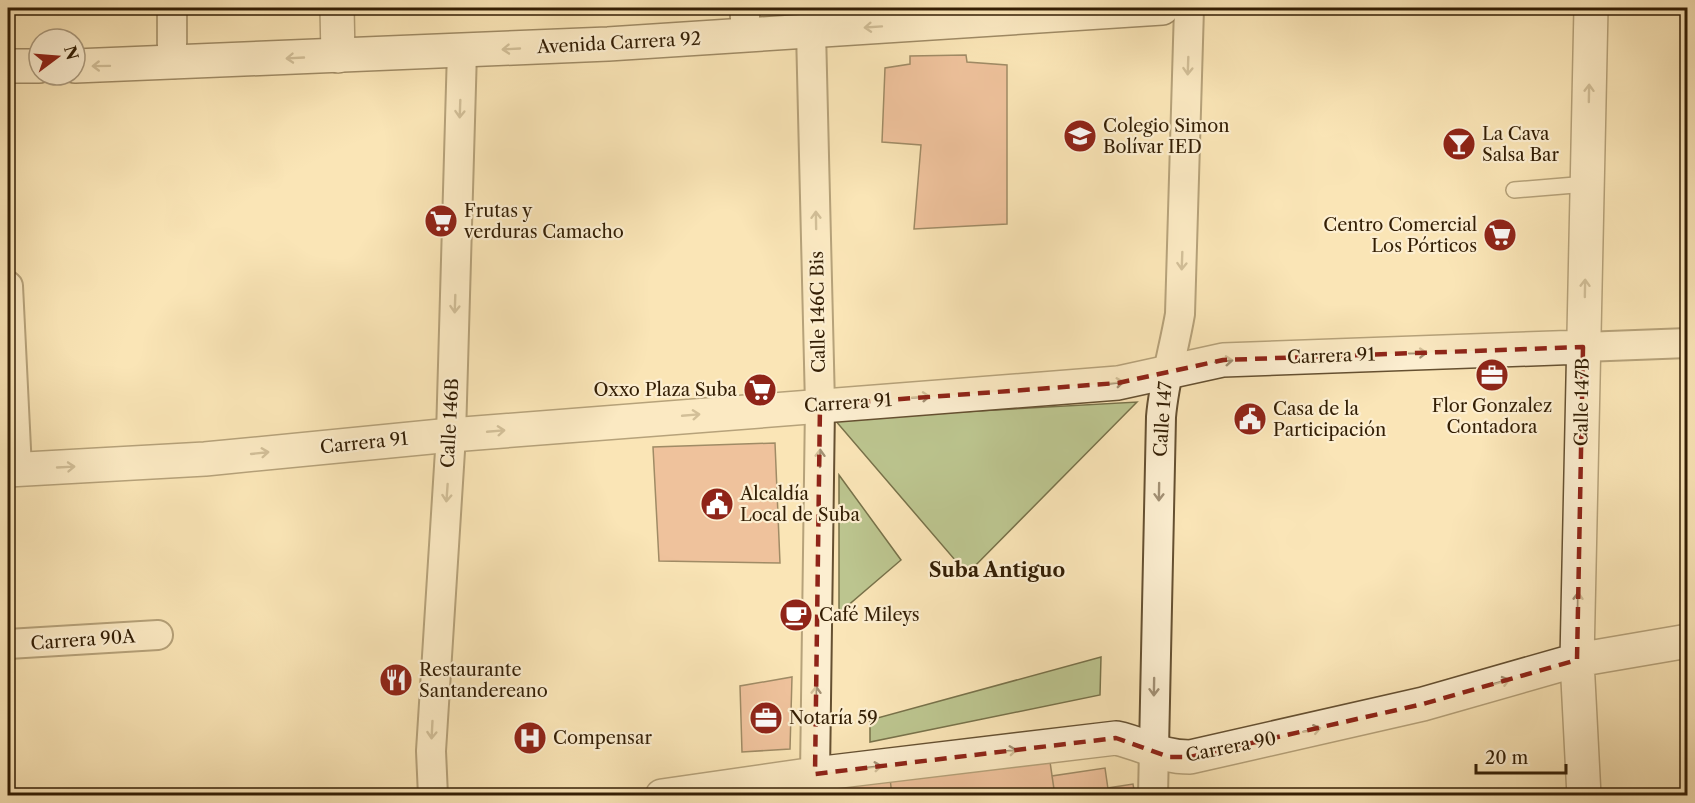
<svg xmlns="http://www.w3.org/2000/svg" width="1695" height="803" font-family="'Libre Caslon Text',serif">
<rect width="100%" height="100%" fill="#fae5b7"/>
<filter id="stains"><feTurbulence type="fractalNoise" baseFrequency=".00333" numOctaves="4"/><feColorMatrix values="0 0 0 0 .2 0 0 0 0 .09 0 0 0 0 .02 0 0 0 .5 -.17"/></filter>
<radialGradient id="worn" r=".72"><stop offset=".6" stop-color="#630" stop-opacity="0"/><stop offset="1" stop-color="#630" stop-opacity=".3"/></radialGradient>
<!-- green -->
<path fill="#bcc58f" stroke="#78724a" stroke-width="1.5" d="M 1137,402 L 967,574 L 834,419 Z
M 839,475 L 901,560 L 839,613 Z
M 1101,657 L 1100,695 L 870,742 L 870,720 Z"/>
<!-- building -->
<path fill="#e3987d" stroke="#331e04" stroke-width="1.5" d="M 966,55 L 967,62 L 1007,65 L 1007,224 L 914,229 L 921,145 L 882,142 L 885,68 L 910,64 L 910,56 Z
M 775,443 L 780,563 L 659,561 L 653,447 Z
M 792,677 L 790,749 L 742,752 L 740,686 Z
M 1049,755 L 1055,796 L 892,796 L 890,778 Z
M 1105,768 L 1109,796 L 1055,796 L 1052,776 Z
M 890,778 L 892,796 L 771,796 Z
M 1133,784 L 1135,796 L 1109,796 L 1108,788 Z"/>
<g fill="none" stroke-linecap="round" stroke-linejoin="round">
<defs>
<path id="service" d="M 1514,190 L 1587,184"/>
<path id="minor" d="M 172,8 L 172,64
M 745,8 L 745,35
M 811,31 L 820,405 L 815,774
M 8,286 L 17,469
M 1583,347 L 1688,343
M 8,644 L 158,635
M 433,796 L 431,751 L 451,435 L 462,51
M 1153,796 L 1161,417 C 1164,381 1174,349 1180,314 L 1189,8"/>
<path id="tertiary" d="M 337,8 L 338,56
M 8,470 L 205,459 L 451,435 L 1118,383 L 1223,360 L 1583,347
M 662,796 L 815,774 L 1116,738 C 1145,744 1159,757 1190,757 L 1423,704 L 1577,660 L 1688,641
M 1584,796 L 1577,660 L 1591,8"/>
<path id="secondary" d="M 8,66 L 39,66
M 75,66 L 608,44 L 1162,8"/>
</defs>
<!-- service casing -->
<use href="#service" stroke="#655031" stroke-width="18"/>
<!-- minor casing -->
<use href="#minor" stroke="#655031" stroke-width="32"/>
<!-- tertiary casing -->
<use href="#tertiary" stroke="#655031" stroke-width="36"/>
<!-- secondary casing -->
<use href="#secondary" stroke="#331e04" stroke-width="36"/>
<!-- service -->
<use href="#service" stroke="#fceed0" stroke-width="15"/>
<!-- minor -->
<use href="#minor" stroke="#fceed0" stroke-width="28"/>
<!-- tertiary -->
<use href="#tertiary" stroke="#fceed0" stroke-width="33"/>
<!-- secondary -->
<use href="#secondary" stroke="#fceed0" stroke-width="33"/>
</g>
<!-- one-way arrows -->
<defs><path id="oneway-shaft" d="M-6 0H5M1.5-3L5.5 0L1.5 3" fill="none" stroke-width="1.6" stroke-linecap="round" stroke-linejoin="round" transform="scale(1.5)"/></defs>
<g stroke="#a29074">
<use href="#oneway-shaft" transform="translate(873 27) rotate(176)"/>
<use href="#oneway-shaft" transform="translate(511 49) rotate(177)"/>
<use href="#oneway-shaft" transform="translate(295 58) rotate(177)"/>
<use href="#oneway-shaft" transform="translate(101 66) rotate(179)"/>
<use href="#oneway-shaft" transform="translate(1188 66) rotate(92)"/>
<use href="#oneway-shaft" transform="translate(1589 93) rotate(-89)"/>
<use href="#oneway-shaft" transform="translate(460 109) rotate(92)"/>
<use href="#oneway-shaft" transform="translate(816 220) rotate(-91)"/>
<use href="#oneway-shaft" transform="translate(1182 261) rotate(92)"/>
<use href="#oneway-shaft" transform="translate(1585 288) rotate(-89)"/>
<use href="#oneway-shaft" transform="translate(455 304) rotate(92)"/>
<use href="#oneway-shaft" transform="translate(1418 353) rotate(-2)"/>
<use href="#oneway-shaft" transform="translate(1224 361) rotate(-5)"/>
<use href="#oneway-shaft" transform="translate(1115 383) rotate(-7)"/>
<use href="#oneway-shaft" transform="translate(921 397) rotate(-4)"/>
<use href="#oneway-shaft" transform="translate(691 415) rotate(-5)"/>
<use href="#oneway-shaft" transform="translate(496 431) rotate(-5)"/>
<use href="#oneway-shaft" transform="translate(260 453) rotate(-6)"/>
<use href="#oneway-shaft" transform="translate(820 458) rotate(-89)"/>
<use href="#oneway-shaft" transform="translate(66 467) rotate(-3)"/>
<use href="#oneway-shaft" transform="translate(1159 492) rotate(91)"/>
<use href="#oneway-shaft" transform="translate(447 493) rotate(94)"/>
<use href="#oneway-shaft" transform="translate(1578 601) rotate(-89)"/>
<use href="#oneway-shaft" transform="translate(1501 682) rotate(-16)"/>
<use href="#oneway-shaft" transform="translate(1154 687) rotate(91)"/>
<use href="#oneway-shaft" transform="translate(816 695) rotate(-89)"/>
<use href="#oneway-shaft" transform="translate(432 730) rotate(93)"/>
<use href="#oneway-shaft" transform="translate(1312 730) rotate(-12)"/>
<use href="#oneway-shaft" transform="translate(1008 751) rotate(-7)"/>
<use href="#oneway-shaft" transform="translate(873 767) rotate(-7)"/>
</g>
<!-- marked area -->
<path d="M0 0H1695V803H0ZM 1583,347 L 1577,660 L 1423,704 L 1190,757 L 1169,757 L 1116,738 L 815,774 L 820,405 L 1118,383 L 1223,360 Z" fill="#fae5b7" fill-opacity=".55" fill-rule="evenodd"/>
<path fill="none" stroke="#8f2418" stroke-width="4.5" stroke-dasharray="12 8" stroke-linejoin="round" d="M 1583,347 L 1577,660 L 1423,704 L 1190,757 L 1169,757 L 1116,738 L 815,774 L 820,405 L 1118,383 L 1223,360 Z"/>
<!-- icons -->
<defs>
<symbol id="school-disc" viewBox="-11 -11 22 22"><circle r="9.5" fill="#8f2418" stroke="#fceed0"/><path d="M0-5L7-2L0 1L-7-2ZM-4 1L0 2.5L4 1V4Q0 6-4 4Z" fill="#fff"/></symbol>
<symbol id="bar-disc" viewBox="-11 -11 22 22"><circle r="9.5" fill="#8f2418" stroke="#fceed0"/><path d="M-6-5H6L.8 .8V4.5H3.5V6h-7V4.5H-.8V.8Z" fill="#fff"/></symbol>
<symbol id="supermarket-disc" viewBox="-11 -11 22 22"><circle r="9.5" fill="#8f2418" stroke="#fceed0"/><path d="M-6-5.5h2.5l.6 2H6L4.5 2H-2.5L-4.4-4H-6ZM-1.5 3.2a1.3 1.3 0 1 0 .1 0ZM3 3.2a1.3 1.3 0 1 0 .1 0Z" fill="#fff"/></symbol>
<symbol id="office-disc" viewBox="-11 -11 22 22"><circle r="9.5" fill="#8f2418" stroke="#fceed0"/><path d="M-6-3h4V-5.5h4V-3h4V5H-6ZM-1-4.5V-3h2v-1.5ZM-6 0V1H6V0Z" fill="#fff"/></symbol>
<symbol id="civic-disc" viewBox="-11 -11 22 22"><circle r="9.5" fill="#8f2418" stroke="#fceed0"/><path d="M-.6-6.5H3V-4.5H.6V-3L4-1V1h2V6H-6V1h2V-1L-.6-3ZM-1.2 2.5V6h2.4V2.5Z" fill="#fff"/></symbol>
<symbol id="cafe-disc" viewBox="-11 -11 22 22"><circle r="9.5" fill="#8f2418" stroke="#fceed0"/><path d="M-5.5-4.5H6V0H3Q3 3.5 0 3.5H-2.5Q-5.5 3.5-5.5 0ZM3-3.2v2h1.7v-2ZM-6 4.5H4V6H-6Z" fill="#fff"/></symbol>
<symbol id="restaurant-disc" viewBox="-11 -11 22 22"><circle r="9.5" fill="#8f2418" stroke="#fceed0"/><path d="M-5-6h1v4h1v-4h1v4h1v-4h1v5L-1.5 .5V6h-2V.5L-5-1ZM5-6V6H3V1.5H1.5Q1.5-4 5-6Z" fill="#fff"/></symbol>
<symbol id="hospital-disc" viewBox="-11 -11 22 22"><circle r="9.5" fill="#8f2418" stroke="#fceed0"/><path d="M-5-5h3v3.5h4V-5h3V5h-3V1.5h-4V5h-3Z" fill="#fff"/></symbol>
</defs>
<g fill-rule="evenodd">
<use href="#school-disc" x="1061" y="117" width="38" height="38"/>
<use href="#bar-disc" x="1440" y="125" width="38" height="38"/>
<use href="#supermarket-disc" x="422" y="202" width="38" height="38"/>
<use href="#supermarket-disc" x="1481" y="216" width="38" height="38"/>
<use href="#office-disc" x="1473" y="356" width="38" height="38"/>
<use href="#supermarket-disc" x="741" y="371" width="38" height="38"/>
<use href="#civic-disc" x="1231" y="400" width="38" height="38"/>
<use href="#civic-disc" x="698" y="485" width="38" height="38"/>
<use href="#cafe-disc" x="777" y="596" width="38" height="38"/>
<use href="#restaurant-disc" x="377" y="661" width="38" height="38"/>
<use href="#office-disc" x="747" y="699" width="38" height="38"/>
<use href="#hospital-disc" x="511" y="719" width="38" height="38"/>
</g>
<g text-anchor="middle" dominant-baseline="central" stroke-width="4.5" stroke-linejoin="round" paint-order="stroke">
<!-- street labels -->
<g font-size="18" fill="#331e04" stroke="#fceed0">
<text transform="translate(619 43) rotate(-3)">Avenida Carrera 92</text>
<text transform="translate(818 312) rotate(-91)">Calle 146C Bis</text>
<text transform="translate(1331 356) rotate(-2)">Carrera 91</text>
<text transform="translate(1582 402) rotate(-89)">Calle 147B</text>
<text transform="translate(848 403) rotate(-4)">Carrera 91</text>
<text transform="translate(1163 419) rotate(-86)">Calle 147</text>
<text transform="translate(450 423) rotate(-87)">Calle 146B</text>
<text transform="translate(364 443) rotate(-6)">Carrera 91</text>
<text transform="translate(83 640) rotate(-4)">Carrera 90A</text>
<text transform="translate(1231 747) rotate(-11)">Carrera 90</text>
</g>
<!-- poi labels -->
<g font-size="18" fill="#331e04" stroke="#fceed0" text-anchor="start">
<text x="1103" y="126">Colegio Simon<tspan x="1103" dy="21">Bolívar IED</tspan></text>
<text x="1482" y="134">La Cava<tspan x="1482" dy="21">Salsa Bar</tspan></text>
<text x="464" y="211">Frutas y<tspan x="464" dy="21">verduras Camacho</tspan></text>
<text x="1477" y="225" text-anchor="end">Centro Comercial<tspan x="1477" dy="21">Los Pórticos</tspan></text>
<text x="737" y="390" text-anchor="end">Oxxo Plaza Suba</text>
<text x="1492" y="406" text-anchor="middle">Flor Gonzalez<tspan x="1492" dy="21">Contadora</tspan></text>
<text x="1273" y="409">Casa de la<tspan x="1273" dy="21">Participación</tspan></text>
<text x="740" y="494">Alcaldía<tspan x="740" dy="21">Local de Suba</tspan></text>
<text x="819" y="615">Café Mileys</text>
<text x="419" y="670">Restaurante<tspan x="419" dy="21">Santandereano</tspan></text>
<text x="789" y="718">Notaría 59</text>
<text x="553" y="738">Compensar</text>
</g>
<!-- neighbourhood labels -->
<g font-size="20" font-weight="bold" fill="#331e04" stroke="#fceed0">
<text x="997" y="570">Suba Antiguo</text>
</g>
</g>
<!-- margin -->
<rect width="1695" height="803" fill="none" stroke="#fae5b7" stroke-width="30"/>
<rect x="9" y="9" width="1677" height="785" fill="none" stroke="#331e04" stroke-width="3"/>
<rect x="15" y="15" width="1665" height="773" fill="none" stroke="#331e04" stroke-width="1.5"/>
<!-- north arrow -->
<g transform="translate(57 57) rotate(74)"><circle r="28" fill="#fceed0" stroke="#ac9b7e" stroke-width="1.5"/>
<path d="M0-4.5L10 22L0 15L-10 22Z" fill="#8f2418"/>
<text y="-9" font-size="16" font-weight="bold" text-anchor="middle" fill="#331e04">N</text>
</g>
<!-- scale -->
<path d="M1476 764v9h90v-9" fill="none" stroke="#331e04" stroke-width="3"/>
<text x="1485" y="764" font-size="18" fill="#331e04" stroke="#fceed0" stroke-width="4.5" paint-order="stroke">20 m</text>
<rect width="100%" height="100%" filter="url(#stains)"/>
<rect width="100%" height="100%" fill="url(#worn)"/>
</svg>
